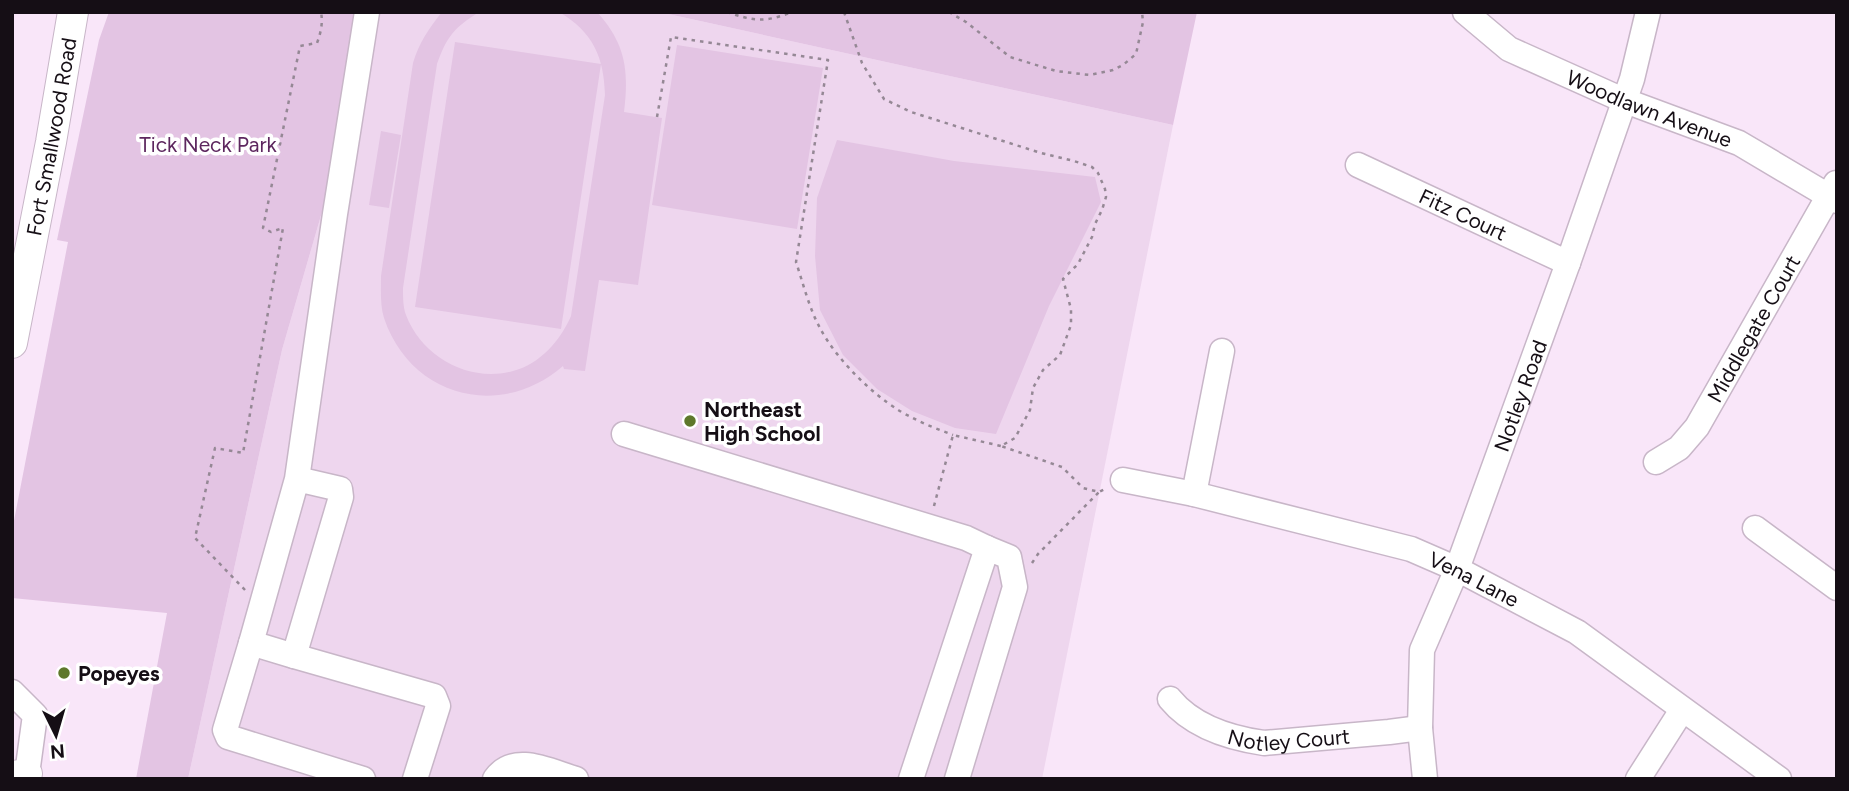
<svg xmlns="http://www.w3.org/2000/svg" width="1849" height="791" font-family="Figtree,sans-serif">
<rect width="100%" height="100%" fill="#f9e6f9"/>
<!-- built -->
<path fill="#eed6ee" d="M 380,12 L 659,12 L 1173,125 L 1042,779 L 188,779 L 282,350 Z"/>
<!-- green -->
<path fill="#e3c4e3" d="M 109,12 L 380,12 L 282,350 L 188,779 L 136,779 L 167,613 L 12,598 L 12,531 L 68,242 L 57,240 L 99,40 Z
M 442,12 L 479,12 C 454,28 447,36 437,64 L 403,288 C 403,297 403,307 406,315 C 422,357 469,383 513,371 C 540,364 560,341 571,316 L 605,95 C 604,57 593,32 559,12 L 597,12 C 626,44 629,71 624,112 L 662,118 L 638,285 L 599,280 L 585,371 L 564,369 L 563,366 C 501,420 411,398 384,318 C 380,305 381,290 381,276 L 413,63 C 419,43 429,28 442,12 Z
M 659,12 L 1197,12 L 1173,125 Z
M 455,42 L 601,64 L 561,329 L 415,307 Z
M 677,45 L 823,68 L 797,229 L 652,205 Z
M 381,131 L 401,135 L 389,208 L 369,205 Z
M 837,140 L 954,161 L 1095,177 L 1101,202 L 1049,306 L 996,434 L 955,428 L 912,411 L 877,389 L 843,355 L 820,310 L 815,256 L 817,198 Z"/>
<g fill="none" stroke-linecap="round" stroke-linejoin="round">
<defs>
<g id="minor">
<path id="s1" d="M 1465,12 L 1509,49 L 1623,100 L 1739,143 L 1837,201"/>
<path id="s2" d="M 1358,165 L 1568,263"/>
<path d="M 624,434 L 966,538 L 987,548"/>
<path id="s3" d="M 1656,462 L 1679,448 L 1697,427 L 1836,183"/>
<path d="M 297,479 L 340,489 L 341,497 L 294,656 L 251,643 L 297,479 L 335,214 L 367,12"/>
<path id="s4" d="M 1123,480 L 1194,494 L 1411,549 L 1457,569 L 1577,632 L 1779,779"/>
<path d="M 1194,494 L 1222,351"/>
<path d="M 1755,528 L 1837,588"/>
<path d="M 251,643 L 225,730 L 228,737 L 363,779"/>
<path d="M 294,656 L 434,696 L 438,706 L 415,779"/>
<path d="M 12,692 L 35,715 L 27,774"/>
<path id="s5" d="M 1170,699 C 1193,727 1229,738 1264,743 L 1389,732 L 1420,728"/>
<path d="M 495,779 C 514,752 549,771 576,779"/>
<path d="M 911,779 L 987,548 L 1009,557 L 1015,587 L 957,779"/>
<path id="s6" d="M 1425,779 L 1420,728 L 1422,650 L 1457,569 L 1568,263 L 1632,79 L 1648,12"/>
<path d="M 1638,779 L 1682,710"/>
</g>
<g id="major">
<path id="s7" d="M 12,343 L 51,142 L 73,12"/>
<path d="M 12,776 L 27,774"/>
</g>
</defs>
<!-- minor casing -->
<use href="#minor" stroke="#c8b6c8" stroke-width="27"/>
<!-- major casing -->
<use href="#major" stroke="#c8b6c8" stroke-width="32"/>
<!-- path -->
<path stroke="#958895" stroke-width="2.5" stroke-dasharray="3.5 5" stroke-linecap="butt" d="M 727,12 C 753,21 765,23 792,12
M 844,12 L 862,63 L 884,99 L 911,112 L 1041,153 L 1074,161 L 1092,167 L 1098,173 L 1105,189 L 1106,197 L 1102,210 L 1095,224 L 1092,237 L 1078,264 L 1063,279 L 1071,309 L 1071,325 L 1060,355 L 1043,370 L 1033,388 L 1030,410 L 1015,438 L 1001,446 L 1062,467 L 1083,488 L 1099,492 L 1105,489
M 949,12 L 966,22 L 1010,57 L 1056,71 L 1090,75 L 1113,70 L 1123,65 L 1136,54 L 1143,22 L 1142,12
M 657,117 L 671,37 L 828,60 L 796,262 C 803,283 809,308 820,328 C 837,361 880,403 913,418 C 926,425 940,430 953,435
M 934,506 L 953,435 L 1001,446
M 1032,563 L 1038,554 L 1099,492
M 245,590 L 195,538 L 215,448 L 243,453 L 283,228 L 271,232 L 263,228 L 300,46 L 317,43 C 321,32 323,23 321,12"/>
<!-- minor -->
<use href="#minor" stroke="#fff" stroke-width="24"/>
<!-- major -->
<use href="#major" stroke="#fff" stroke-width="30"/>
</g>
<!-- markers -->
<g fill="#5e782b" stroke="#fff" stroke-width="2.5">
<circle cx="690" cy="421" r="7"/>
<circle cx="64" cy="673" r="7"/>
</g>
<g text-anchor="middle" dominant-baseline="central" stroke-width="7" stroke-linejoin="round" paint-order="stroke">
<!-- street labels -->
<g font-size="21" fill="#150e15" stroke="#fff">
<text stroke="none"><textPath href="#s1" startOffset="210">Woodlawn Avenue</textPath></text>
<text stroke="none"><textPath href="#s7" startOffset="210">Fort Smallwood Road</textPath></text>
<text stroke="none"><textPath href="#s2" startOffset="116">Fitz Court</textPath></text>
<text stroke="none"><textPath href="#s3" startOffset="168">Middlegate Court</textPath></text>
<text stroke="none"><textPath href="#s6" startOffset="402">Notley Road</textPath></text>
<text stroke="none"><textPath href="#s4" startOffset="366">Vena Lane</textPath></text>
<text stroke="none"><textPath href="#s5" startOffset="131">Notley Court</textPath></text>
</g>
<!-- park labels -->
<g font-size="21" fill="#5d275f" stroke="#fff">
<text x="208" y="144">Tick Neck Park</text>
</g>
<!-- poi labels -->
<g font-size="21" font-weight="bold" fill="#150e15" stroke="#fff" text-anchor="start">
<text x="704" y="409">Northeast<tspan x="704" dy="24">High School</tspan></text>
<text x="78" y="673">Popeyes</text>
</g>
</g>
<!-- border -->
<rect width="1849" height="791" fill="none" stroke="#150e15" stroke-width="28"/>
<!-- north arrow -->
<g transform="translate(56 735) rotate(175)" stroke="#ffffff" stroke-width="5" paint-order="stroke">
<path d="M0-5L12 26L0 18L-12 26Z" fill="#150e15"/>
<text y="-10" font-size="19" font-weight="bold" text-anchor="middle" fill="#150e15">N</text>
</g>
</svg>
